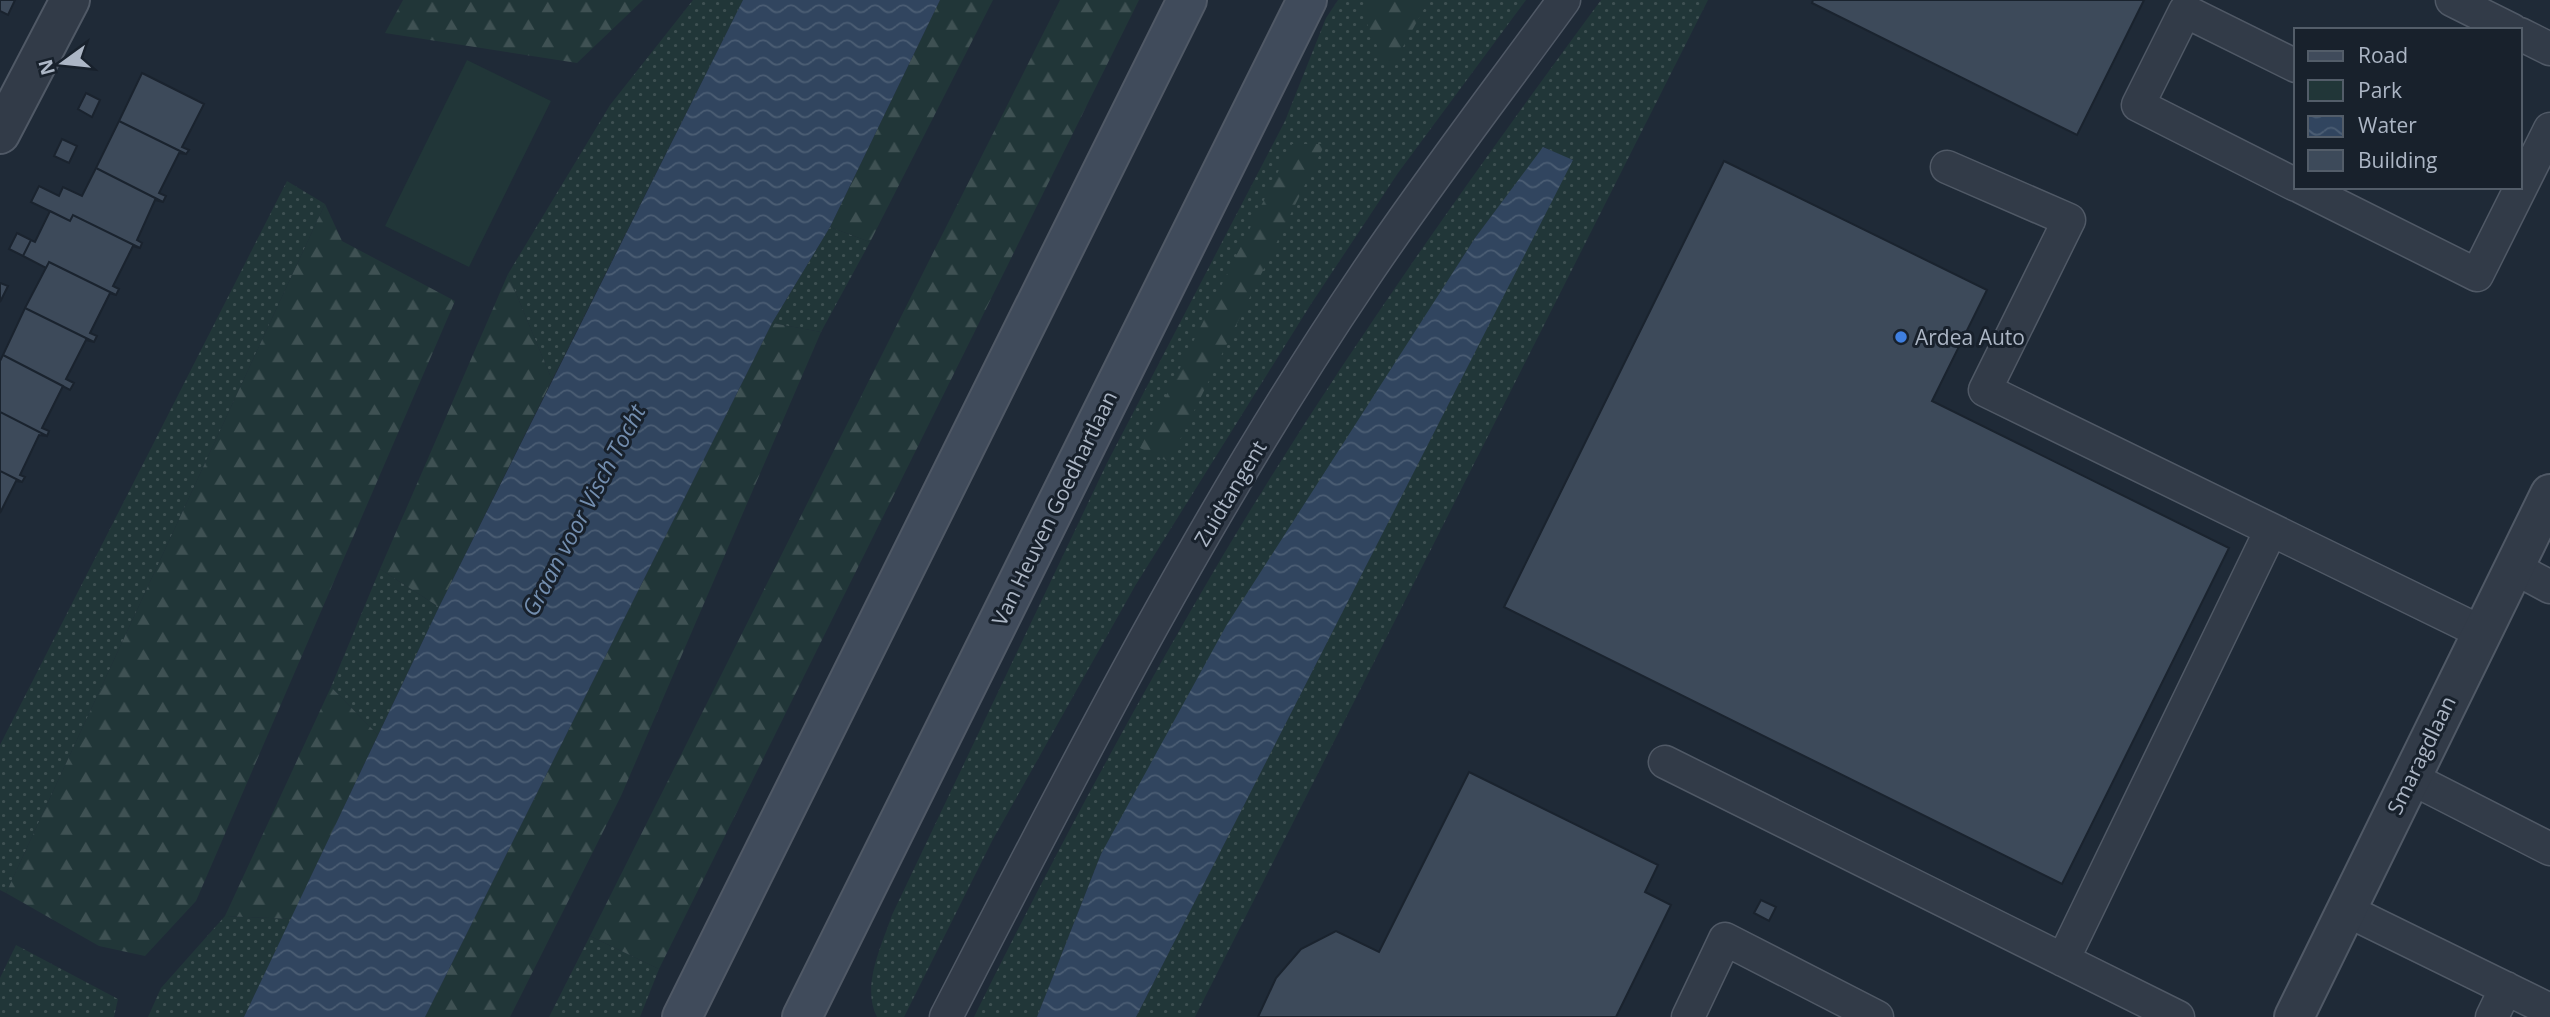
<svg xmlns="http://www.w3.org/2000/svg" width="2550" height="1017" font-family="'Open Sans',sans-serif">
<defs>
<pattern id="grass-dots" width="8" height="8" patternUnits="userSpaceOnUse" patternTransform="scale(1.75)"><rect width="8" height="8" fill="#213638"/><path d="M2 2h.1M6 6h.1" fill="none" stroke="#3f5153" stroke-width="1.8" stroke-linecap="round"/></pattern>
<pattern id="forest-firs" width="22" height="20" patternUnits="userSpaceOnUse" patternTransform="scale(1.75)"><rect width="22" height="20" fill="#213638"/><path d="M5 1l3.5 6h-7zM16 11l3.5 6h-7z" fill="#3f5153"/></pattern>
<pattern id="water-waves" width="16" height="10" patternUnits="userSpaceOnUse" patternTransform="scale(1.75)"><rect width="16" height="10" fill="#31455f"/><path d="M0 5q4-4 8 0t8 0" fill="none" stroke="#4c5e74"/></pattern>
</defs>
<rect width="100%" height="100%" fill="#1f2a37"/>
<!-- grass -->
<path fill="url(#grass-dots)" d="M 693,0 L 743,0 L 552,380 L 508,274 L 610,105 Z
M 1338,0 L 1526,0 L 1398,173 L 1311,304 L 1135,586 L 992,841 L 904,1017 L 877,1017 C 861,986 882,945 892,915 L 1107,463 L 1285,121 L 1326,18 Z
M 1601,0 L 1708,0 L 1195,1017 L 1136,1017 L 1572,161 L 1544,147 L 1475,238 L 1400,357 L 1101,854 L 1037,1017 L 974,1017 C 1051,861 1134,706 1222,557 C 1337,364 1468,180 1601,0 Z
M 287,181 L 325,204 L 6,893 L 0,890 L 0,745 Z
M 830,227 L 870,242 L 821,332 L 772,323 Z
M 380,569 L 439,607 L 378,735 L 331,687 Z
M 225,916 L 291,919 L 244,1017 L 148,1017 L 161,988 Z
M 590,936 L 659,969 L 640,1017 L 549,1017 Z
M 16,945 L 118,999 L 114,1017 L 0,1017 L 0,978 Z"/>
<!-- forest -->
<path fill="url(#forest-firs)" d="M 403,0 L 643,0 L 577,63 L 385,33 Z
M 940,0 L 993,0 L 870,242 L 830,227 Z
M 1060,0 L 1139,0 L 659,969 L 590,936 Z
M 1372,0 L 1429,0 L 1389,72 L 1363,15 Z
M 1292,144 L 1325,144 L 1169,462 L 1140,448 Z
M 325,204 L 342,241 L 455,301 L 196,901 L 145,956 L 99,946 L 6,893 Z
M 508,274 L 552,380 L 439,607 L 380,569 Z
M 772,323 L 821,332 L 621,796 L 510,1017 L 425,1017 Z
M 331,687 L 378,735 L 291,919 L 225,916 Z"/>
<!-- green -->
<path fill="#213638" d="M 467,60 L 551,101 L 469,267 L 385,226 Z"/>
<!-- water -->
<path fill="url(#water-waves)" d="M 743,0 L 940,0 L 830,227 L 772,323 L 425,1017 L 244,1017 L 439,607 Z
M 1543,147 L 1573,160 L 1136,1017 L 1037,1017 L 1101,854 L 1226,626 L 1475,238 Z"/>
<!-- building -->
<path fill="#3d4a5a" stroke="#1a232e" stroke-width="2" d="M 0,0 L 15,0 L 8,15 L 0,11 Z
M 1813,0 L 2144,0 L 2077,135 L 1812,3 Z
M 142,73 L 204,104 L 182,147 L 189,150 L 186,154 L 119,121 Z
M 86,93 L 100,100 L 92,117 L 78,109 Z
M 119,121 L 186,154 L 179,153 L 159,193 L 166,196 L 163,202 L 96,168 Z
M 62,139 L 77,146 L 69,163 L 54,156 Z
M 1724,161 L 1987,290 L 1932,401 L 2229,548 L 2062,884 L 1504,607 Z
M 96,168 L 163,202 L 155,200 L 137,240 L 142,243 L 140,248 L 73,215 L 70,221 L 31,202 L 39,186 L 59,196 L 63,187 L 82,196 Z
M 50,211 L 70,221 L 73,215 L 140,248 L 133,246 L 113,286 L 119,289 L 116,295 L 49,262 L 46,268 L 23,256 L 31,240 L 35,242 Z
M 17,233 L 31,240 L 23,256 L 9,249 Z
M 49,262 L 116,295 L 110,293 L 90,333 L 97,336 L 94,342 L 25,308 Z
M 0,283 L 8,286 L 0,302 Z
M 25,308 L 94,342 L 86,340 L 66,379 L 74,383 L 70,390 L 3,355 Z
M 3,355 L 63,386 L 42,428 L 49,431 L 47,436 L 0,412 L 0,361 Z
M 0,412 L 47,436 L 39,435 L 20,475 L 25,477 L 22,482 L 0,471 Z
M 0,471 L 22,482 L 16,481 L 0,513 Z
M 1469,772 L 1658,865 L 1645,892 L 1671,905 L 1616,1017 L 1258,1017 L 1276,978 L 1301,949 L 1336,931 L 1379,952 Z
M 1761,900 L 1776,907 L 1769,921 L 1754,913 Z"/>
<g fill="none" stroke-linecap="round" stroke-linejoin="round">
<defs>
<path id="service" d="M 2452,0 L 2512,30
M 2520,34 L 2550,49
M 2296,66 L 2185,11 L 2138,105 L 2296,185
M 1947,167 L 2069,220 L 1985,390 L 2481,632
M 2301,187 L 2477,275 L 2550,129
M 2513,567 L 2550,587
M 1665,762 L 2178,1017
M 2409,777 L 2550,849
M 2346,910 L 2550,1010
M 2063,960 L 2271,530
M 946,1017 C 1076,765 1205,512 1364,277 C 1427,183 1497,92 1564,0
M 1688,1017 L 1725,939 L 1877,1017
M 2492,1017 L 2506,988"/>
<path id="minor" d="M 0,134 L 70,0
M 2294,1017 L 2550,494"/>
<path id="secondary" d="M 682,1017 L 1187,0
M 802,1017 L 1307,0"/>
</defs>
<!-- service casing -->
<use href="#service" stroke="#505966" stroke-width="35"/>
<!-- minor casing -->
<use href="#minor" stroke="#505966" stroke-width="42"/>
<!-- secondary casing -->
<use href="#secondary" stroke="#505966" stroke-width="42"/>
<!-- service -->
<use href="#service" stroke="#323b48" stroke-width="32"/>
<!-- minor -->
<use href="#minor" stroke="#323b48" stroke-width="38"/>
<!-- secondary -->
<use href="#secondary" stroke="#404b5b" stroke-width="38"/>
</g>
<!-- markers -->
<circle fill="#3f7fe0" stroke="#18212c" stroke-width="2.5" cx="1901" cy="337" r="7"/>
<g text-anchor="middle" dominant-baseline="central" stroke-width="6" stroke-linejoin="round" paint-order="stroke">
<!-- poi labels -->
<g font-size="21" fill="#acb6c5" stroke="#18212c" text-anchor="start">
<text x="1915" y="337">Ardea Auto</text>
</g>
<!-- street labels -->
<g font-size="21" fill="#acb6c5" stroke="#18212c">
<text transform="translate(1230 493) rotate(-59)">Zuidtangent</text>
<text transform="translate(1054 508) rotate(-64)">Van Heuven Goedhartlaan</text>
<text transform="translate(2421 755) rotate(-64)">Smaragdlaan</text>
</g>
<!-- water labels -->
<g font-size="23" font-style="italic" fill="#738eaf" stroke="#18212c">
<text transform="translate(583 510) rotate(-62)">Graan voor Visch Tocht</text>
</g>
</g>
<!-- legend -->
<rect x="2294" y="28" width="228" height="161" fill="#18212c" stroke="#535d69" stroke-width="2"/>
<rect x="2308" y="51" width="35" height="10" fill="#404b5b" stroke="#535d69" stroke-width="2"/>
<text x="2358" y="63" font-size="21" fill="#acb6c5">Road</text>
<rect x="2308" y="80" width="35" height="21" fill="#213638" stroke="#535d69" stroke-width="2"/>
<text x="2358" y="98" font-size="21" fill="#acb6c5">Park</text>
<rect x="2308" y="116" width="35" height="21" fill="url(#water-waves)" stroke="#535d69" stroke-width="2"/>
<text x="2358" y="133" font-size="21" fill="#acb6c5">Water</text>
<rect x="2308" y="150" width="35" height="21" fill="#3d4a5a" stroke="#535d69" stroke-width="2"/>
<text x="2358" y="168" font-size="21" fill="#acb6c5">Building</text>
<!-- north arrow -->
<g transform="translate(63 63) rotate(255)" stroke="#18212c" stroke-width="5" paint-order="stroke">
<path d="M0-5L12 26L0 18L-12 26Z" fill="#acb6c5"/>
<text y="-10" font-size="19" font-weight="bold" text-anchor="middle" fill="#acb6c5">N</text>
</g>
</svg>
